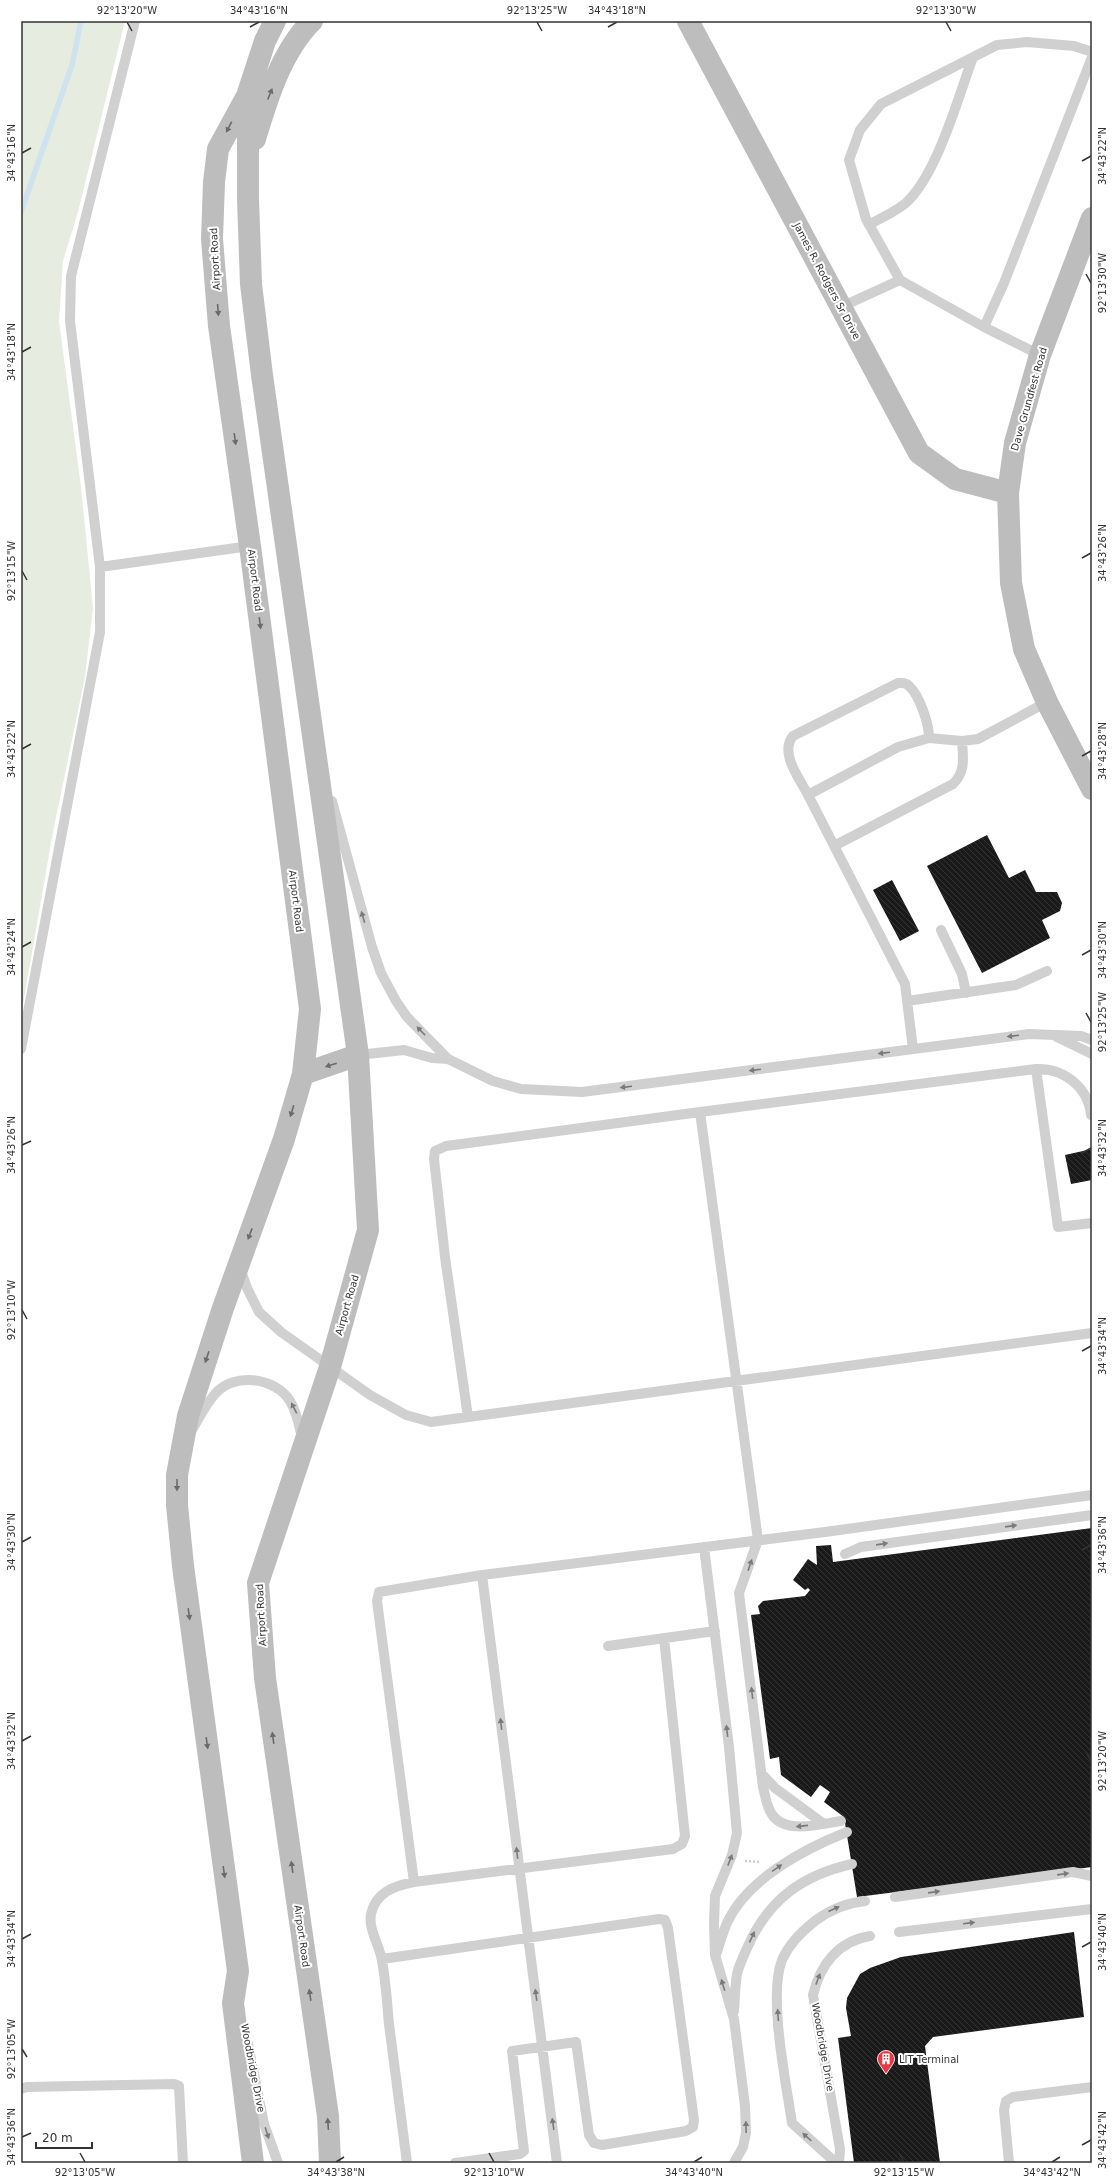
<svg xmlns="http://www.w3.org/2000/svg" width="1113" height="2184" font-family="'DejaVu Sans',sans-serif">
<defs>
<pattern id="building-back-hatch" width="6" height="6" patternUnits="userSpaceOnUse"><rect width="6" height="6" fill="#1a1a1a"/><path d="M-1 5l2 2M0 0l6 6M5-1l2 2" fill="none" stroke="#333"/></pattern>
</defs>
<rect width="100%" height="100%" fill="#fff"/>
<!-- green -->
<path fill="#e6ecdf" d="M 21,21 L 125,21 L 78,212 L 63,261 L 59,321 L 81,487 L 93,608 L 85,677 L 52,837 L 21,1016 Z"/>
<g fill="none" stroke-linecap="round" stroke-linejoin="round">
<!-- stream -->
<path stroke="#cfe2ee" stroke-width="5.5" d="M 21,212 L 72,65 L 81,21"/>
</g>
<!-- building -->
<path fill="url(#building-back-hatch)" d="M 987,835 L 1009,878 L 1025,870 L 1036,892 L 1057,892 L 1062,903 L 1060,911 L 1042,920 L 1050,938 L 982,973 L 927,866 Z
M 892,880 L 919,931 L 900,941 L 873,890 Z
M 1092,1149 L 1092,1180 L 1071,1184 L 1065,1155 Z
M 1092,1528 L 1092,1867 L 857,1897 L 844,1817 L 824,1802 L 830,1792 L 820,1785 L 811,1797 L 781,1775 L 779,1757 L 770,1759 L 751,1615 L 760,1614 L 758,1606 L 763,1601 L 805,1596 L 810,1590 L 808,1588 L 805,1590 L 793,1580 L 808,1559 L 817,1565 L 816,1546 L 831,1545 L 833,1562 Z
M 1074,1932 L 1084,2017 L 933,2037 L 925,2046 L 940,2163 L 854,2163 L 838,2038 L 851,2036 L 846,2008 L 847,1998 L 860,1974 L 870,1968 L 901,1957 Z"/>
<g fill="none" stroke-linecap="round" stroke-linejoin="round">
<!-- path -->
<path stroke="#cdcdcd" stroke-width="2.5" stroke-dasharray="2 2" stroke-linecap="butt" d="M 745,1861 L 760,1862"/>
<!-- lane -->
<path stroke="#d0d0d0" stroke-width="10" d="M 869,225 C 882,217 898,211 908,201 C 938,171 958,98 973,57
M 900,280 L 984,327 L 1004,283 L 1092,57
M 841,307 L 900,280 L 866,219 L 849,160 L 860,130 L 881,104 L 997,45 L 1027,42 L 1074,46 L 1092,52
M 984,327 L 1040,355
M 100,567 L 250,546
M 808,795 C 800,779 779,753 793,736 L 898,683 C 902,683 906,682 909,686 C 920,696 929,724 929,738
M 332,801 L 372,947 L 381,973 L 396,1001 L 407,1017 L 448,1059 L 493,1081 L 521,1089 L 582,1092 L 1029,1034 L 1081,1036 L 1092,1040
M 834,846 L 953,784 C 966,771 963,758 962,741
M 941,930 L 962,974 L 966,993
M 907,1001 L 1016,985 L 1047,971
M 1057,1037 L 1092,1054
M 21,1049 L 100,632 L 100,567 L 70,321 L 71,276 L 135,21
M 913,1049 L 905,984 L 808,795 L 898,747 L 929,738 L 962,741 L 978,739 L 1047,702
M 358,1055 L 404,1050 L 432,1058 L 448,1059
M 1036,1069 C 1064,1068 1088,1087 1091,1115
M 240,1268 L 247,1288 L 259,1312 L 281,1332 L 370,1395 L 406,1415 L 431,1422 L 1092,1333
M 468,1417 L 445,1257 L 434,1159 L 435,1151 L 446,1146 L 700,1112
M 192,1430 C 199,1418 206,1404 215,1394 C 233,1372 275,1377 290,1401 C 297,1412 299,1425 302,1438
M 704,1547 L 729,1747 L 737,1833 L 732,1855 L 715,1896 L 714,1925 L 715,1955 L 734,2019 L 745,2106 L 746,2133 L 743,2147 L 734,2163
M 845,1554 L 861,1547 L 1092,1515
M 608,1646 L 715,1631
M 761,1773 L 775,1788 L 824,1824
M 841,1821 C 820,1824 782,1836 770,1811 C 766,1803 765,1795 763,1787 L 739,1593 L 758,1540 L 700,1112 L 1036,1069 L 1058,1227 L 1092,1223
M 414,1882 L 377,1601 L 379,1592 L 482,1575
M 895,1897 L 1073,1872 L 1092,1876
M 899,1932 L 1092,1909
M 717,1952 C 720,1942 723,1932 727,1923 C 747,1879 804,1849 847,1832
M 382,1959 L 659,1919 L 665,1920 L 668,1928 L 694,2120 L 693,2127 L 686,2131 L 602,2145 L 594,2143 L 589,2135 L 576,2042 L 512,2051 L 524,2151 L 520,2154 L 455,2163
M 734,2011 C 735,1999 735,1986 737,1974 C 739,1965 744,1955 748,1946 C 769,1899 803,1875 852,1864
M 248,2044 L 264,2124 L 278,2163
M 21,2089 L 27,2087 L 174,2084 L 179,2086 L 183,2163
M 407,2163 C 401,2117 395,2070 389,2024 C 387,2003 386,1982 382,1961 C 380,1946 368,1929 371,1914 C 376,1892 394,1886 414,1882 L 673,1849 L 682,1844 L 685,1836 L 664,1638
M 557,2163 L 482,1575 L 825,1532 L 1092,1495
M 836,2163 L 792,2123 C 786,2082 768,1996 782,1960 C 789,1944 802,1931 815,1921 C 831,1909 846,1903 865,1901
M 839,2163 L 840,2149 L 813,1995 C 820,1965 838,1941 870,1936
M 1009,2163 L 1004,2110 L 1006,2101 L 1013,2097 L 1092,2087"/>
<!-- secondary -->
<path stroke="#bdbdbd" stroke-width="22" d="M 275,21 L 265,41 L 248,93 L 248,199 L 251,284 L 262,375 L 358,1055 L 368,1230 L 330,1367 L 258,1583 L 265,1678 L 328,2116 L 330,2163
M 688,21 L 919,453 L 955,479 L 1008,493
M 248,94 L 218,149 L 214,182 L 212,239 L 219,326 L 250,546 L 310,1009 L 303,1074 L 284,1139 L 223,1308 L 188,1416 L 177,1475 L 177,1505 L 183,1566 L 238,1971 L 233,2003 L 253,2163
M 255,139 C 267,99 281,52 312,21
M 1092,218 L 1040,355 L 1015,443 L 1008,493 L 1011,583 L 1024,649 L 1047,702 L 1092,789
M 303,1074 L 358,1055"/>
</g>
<!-- one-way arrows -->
<defs><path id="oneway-solid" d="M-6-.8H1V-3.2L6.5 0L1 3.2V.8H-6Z"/></defs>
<g fill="#6a6a6a">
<use href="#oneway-solid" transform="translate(270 94) rotate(-68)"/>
<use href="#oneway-solid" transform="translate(229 127) rotate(117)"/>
<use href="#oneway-solid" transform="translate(218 310) rotate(86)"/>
<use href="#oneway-solid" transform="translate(235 439) rotate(82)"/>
<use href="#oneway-solid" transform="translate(260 623) rotate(83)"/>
<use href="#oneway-solid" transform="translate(331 1065) rotate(162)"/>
<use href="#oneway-solid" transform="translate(292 1111) rotate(107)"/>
<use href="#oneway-solid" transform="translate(250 1234) rotate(110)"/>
<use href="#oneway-solid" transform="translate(207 1357) rotate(109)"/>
<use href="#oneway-solid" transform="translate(177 1485) rotate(90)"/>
<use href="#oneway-solid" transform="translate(189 1614) rotate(82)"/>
<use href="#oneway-solid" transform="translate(273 1738) rotate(-98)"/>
<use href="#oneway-solid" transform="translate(207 1743) rotate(82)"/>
<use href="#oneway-solid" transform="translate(292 1867) rotate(-98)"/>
<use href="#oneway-solid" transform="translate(224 1872) rotate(82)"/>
<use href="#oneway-solid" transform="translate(310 1995) rotate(-98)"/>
<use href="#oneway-solid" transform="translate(328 2124) rotate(-94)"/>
</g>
<g fill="#7a7a7a">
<use href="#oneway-solid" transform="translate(363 917) rotate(-106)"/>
<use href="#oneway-solid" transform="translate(421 1031) rotate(-134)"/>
<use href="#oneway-solid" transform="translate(1013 1036) rotate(173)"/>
<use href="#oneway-solid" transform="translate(884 1053) rotate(173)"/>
<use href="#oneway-solid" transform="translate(755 1070) rotate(173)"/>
<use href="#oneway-solid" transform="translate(626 1087) rotate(173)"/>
<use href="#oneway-solid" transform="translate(294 1408) rotate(-117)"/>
<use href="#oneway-solid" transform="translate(1011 1526) rotate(-8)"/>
<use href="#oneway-solid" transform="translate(882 1544) rotate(-8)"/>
<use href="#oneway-solid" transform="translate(750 1565) rotate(-71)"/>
<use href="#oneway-solid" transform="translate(752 1693) rotate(-97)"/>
<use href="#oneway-solid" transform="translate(501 1724) rotate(-97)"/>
<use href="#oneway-solid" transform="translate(727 1731) rotate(-97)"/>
<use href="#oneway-solid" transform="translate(802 1826) rotate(174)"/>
<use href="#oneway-solid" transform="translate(517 1853) rotate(-97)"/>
<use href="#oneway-solid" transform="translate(730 1860) rotate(-69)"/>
<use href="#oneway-solid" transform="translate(777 1868) rotate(-35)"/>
<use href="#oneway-solid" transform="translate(1063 1874) rotate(-8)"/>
<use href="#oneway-solid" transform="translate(934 1892) rotate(-8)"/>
<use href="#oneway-solid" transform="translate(834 1909) rotate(-24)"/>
<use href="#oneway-solid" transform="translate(969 1923) rotate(-7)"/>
<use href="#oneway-solid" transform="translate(752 1937) rotate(-65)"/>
<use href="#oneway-solid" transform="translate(818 1979) rotate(-70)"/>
<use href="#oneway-solid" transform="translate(723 1985) rotate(-107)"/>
<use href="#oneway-solid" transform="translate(536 1995) rotate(-98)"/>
<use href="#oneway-solid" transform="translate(778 2015) rotate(-94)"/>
<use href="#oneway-solid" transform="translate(553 2124) rotate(-98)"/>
<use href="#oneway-solid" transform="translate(746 2127) rotate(-91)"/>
<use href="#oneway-solid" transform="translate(267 2133) rotate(72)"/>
<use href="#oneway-solid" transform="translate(807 2137) rotate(-138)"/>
</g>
<!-- ticks -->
<path fill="none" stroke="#333" stroke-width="1.5" d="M 127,22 L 132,31M 537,22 L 542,31M 946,22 L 951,31M 250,27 L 259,22M 608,27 L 617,22M 22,153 L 31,148M 1082,161 L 1091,156M 1086,274 L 1091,283M 22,352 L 31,347M 1082,558 L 1091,553M 22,571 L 27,580M 22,749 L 31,744M 1082,756 L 1091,751M 22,947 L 31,942M 1082,955 L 1091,950M 1086,1013 L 1091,1022M 22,1145 L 31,1141M 1082,1153 L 1091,1148M 22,1310 L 27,1319M 1082,1351 L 1091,1346M 22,1542 L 31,1537M 1082,1550 L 1091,1545M 22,1741 L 31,1736M 1086,1752 L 1091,1761M 22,1939 L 31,1934M 1082,1947 L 1091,1942M 22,2049 L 27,2057M 22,2137 L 31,2133M 1082,2145 L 1091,2140M 80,2153 L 85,2162M 489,2153 L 494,2162M 899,2153 L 904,2162M 336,2162 L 344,2157M 694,2162 L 702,2157M 1052,2162 L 1060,2157"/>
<!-- icons -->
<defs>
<symbol id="building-pin" viewBox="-11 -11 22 30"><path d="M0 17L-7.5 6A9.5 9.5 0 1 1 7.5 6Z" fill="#e63946" stroke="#fff"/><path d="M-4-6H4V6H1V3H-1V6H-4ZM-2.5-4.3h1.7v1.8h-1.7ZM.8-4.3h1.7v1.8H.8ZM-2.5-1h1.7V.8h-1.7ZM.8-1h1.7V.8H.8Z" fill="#fff"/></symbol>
</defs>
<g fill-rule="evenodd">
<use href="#building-pin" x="876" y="2049" width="20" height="27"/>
</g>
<g text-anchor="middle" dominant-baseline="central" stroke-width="4" stroke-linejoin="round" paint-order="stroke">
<!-- street labels -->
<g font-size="10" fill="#333" stroke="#fff">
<text transform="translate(215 259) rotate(-93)">Airport Road</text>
<text transform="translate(827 281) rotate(62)">James R. Rodgers Sr Drive</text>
<text transform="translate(1029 399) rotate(-74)">Dave Grundfest Road</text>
<text transform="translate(255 580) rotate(83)">Airport Road</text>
<text transform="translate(296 901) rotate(83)">Airport Road</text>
<text transform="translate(347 1305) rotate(-74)">Airport Road</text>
<text transform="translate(261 1615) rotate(-93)">Airport Road</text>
<text transform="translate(302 1936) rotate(82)">Airport Road</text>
<text transform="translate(823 2047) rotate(80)">Woodbridge Drive</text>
<text transform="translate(253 2068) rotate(79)">Woodbridge Drive</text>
</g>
<!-- poi labels -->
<g font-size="10" fill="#333" stroke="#fff" text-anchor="start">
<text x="899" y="2059">LIT Terminal</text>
</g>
</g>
<!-- border -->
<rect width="1113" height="2184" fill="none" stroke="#ffffff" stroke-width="44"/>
<!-- scale -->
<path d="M36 2142v6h56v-6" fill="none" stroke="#333333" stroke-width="2"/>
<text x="42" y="2142" font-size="12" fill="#333333" stroke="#ffffff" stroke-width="3" paint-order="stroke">20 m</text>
<rect x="22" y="22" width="1069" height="2140" fill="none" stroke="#333" stroke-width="1.5"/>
<g font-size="10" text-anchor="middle" fill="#333">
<text x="127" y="14">92°13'20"W</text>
<text x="259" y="14">34°43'16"N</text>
<text x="537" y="14">92°13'25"W</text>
<text x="617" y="14">34°43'18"N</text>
<text x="946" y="14">92°13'30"W</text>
<text transform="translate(11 153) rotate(-90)" y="4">34°43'16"N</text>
<text transform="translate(1102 156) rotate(-90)" y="4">34°43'22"N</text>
<text transform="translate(1102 283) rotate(-90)" y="4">92°13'30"W</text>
<text transform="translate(11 352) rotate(-90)" y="4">34°43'18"N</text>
<text transform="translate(1102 553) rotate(-90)" y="4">34°43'26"N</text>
<text transform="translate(11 571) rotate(-90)" y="4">92°13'15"W</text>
<text transform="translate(11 749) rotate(-90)" y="4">34°43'22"N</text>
<text transform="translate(1102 751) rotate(-90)" y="4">34°43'28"N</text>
<text transform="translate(11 947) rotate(-90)" y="4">34°43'24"N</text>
<text transform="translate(1102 950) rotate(-90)" y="4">34°43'30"N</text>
<text transform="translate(1102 1022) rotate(-90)" y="4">92°13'25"W</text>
<text transform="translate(11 1145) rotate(-90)" y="4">34°43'26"N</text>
<text transform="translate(1102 1148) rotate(-90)" y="4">34°43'32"N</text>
<text transform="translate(11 1310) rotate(-90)" y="4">92°13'10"W</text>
<text transform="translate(1102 1346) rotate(-90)" y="4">34°43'34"N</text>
<text transform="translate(11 1542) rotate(-90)" y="4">34°43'30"N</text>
<text transform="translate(1102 1545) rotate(-90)" y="4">34°43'36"N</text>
<text transform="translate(11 1741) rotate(-90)" y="4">34°43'32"N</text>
<text transform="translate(1102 1761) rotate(-90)" y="4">92°13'20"W</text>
<text transform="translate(11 1939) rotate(-90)" y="4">34°43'34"N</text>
<text transform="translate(1102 1942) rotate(-90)" y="4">34°43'40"N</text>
<text transform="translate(11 2049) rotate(-90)" y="4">92°13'05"W</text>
<text transform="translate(11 2137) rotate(-90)" y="4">34°43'36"N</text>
<text transform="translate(1102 2140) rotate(-90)" y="4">34°43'42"N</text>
<text x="85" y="2176">92°13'05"W</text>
<text x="336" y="2176">34°43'38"N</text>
<text x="494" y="2176">92°13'10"W</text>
<text x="694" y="2176">34°43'40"N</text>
<text x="904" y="2176">92°13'15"W</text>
<text x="1052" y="2176">34°43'42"N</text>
</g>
</svg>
